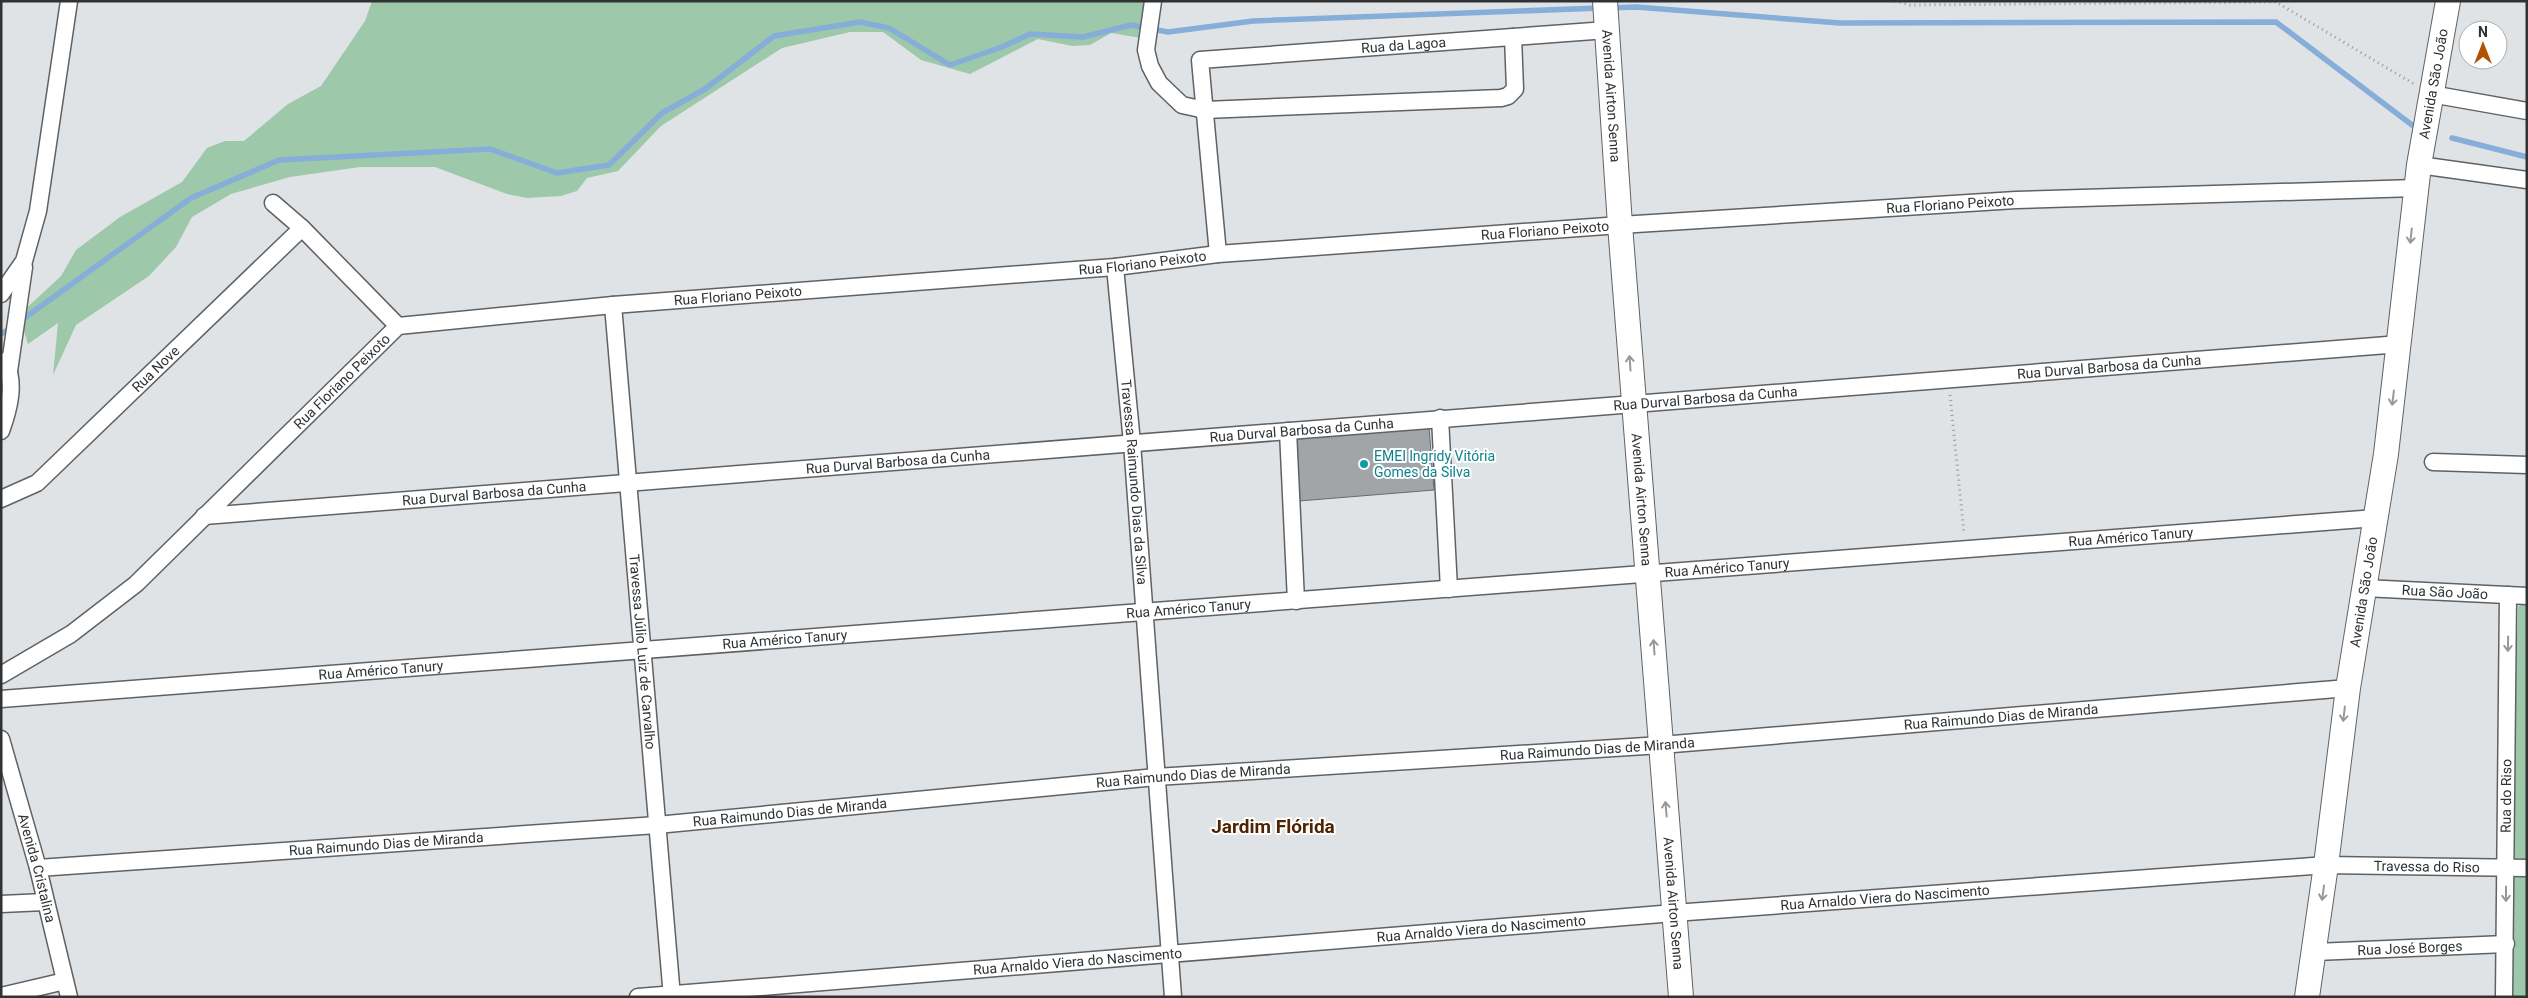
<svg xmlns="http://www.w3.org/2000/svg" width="2528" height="998" font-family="Roboto,sans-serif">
<rect width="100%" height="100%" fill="#e0e3e6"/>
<!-- green -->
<path fill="#9dc8aa" d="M 372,1 L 1149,1 L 1147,39 L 1111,33 L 1090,45 L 1072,46 L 1038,39 L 970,74 L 921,60 L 883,32 L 850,32 L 782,48 L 661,126 L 618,171 L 587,178 L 577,191 L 561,196 L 527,198 L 507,194 L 435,167 L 360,167 L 290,177 L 231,194 L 192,217 L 176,247 L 149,276 L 76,325 L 53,375 L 58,323 L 28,344 L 19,315 L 61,276 L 76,250 L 120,217 L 182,182 L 207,148 L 225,141 L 244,141 L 288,104 L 321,86 L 365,21 Z
M 2524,601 L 2527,601 L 2527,864 L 2510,860 L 2518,607 Z
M 2517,873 L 2527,873 L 2527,997 L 2509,997 L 2513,878 Z"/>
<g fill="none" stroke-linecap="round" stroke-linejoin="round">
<!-- stream -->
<path stroke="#86aed8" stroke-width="5.5" d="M 1610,8 L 1636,7 L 1840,23 L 2276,22 L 2412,125
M 2452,138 L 2527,157
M 19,322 L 191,198 L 279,160 L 490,149 L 557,173 L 609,165 L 662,113 L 705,89 L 774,36 L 860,22 L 889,28 L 950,65 L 1002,47 L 1030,34 L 1083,37 L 1131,25 L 1168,32 L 1253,21 L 1601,8
M 1,334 L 12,327"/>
</g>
<!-- building -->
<path fill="#a2a5a8" stroke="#696c6f" d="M 1429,427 L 1434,490 L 1299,501 L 1295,439 Z"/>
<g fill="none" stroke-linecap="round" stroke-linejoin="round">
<defs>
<g id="street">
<path d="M 1153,1 L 1146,50 L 1150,66 L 1159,83 L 1182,105 L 1205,110 L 1501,98 L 1508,96 L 1515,89 L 1513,37"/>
<path d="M 2431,94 L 2527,111"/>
<path d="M 2419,165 L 2527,180"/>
<path d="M 273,203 L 302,228 L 398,326"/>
<path id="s1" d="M 1218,254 L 1200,60 L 1607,30"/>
<path id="s2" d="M 1115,267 L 1132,443 L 1173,997"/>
<path d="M 1,294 L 24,261 L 38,211 L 69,1"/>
<path id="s3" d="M 613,305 L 672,997"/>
<path d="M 9,371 L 24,267"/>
<path d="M 1440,418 L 1449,589"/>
<path d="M 1,431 C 9,409 16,383 5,361"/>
<path d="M 1288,431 L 1296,601"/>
<path d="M 2433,462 L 2527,465"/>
<path id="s4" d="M 1,499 L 37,483 L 302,228"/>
<path id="s5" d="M 204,516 L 2400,344"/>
<path id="s6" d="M 2364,588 L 2527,596"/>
<path id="s7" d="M 1,675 L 71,634 L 136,584 L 398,326 L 613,305 L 1115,267 L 1218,254 L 1620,225 L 2016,200 L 2416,188"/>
<path id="s8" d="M 1,699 L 2376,518"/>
<path id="s9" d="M 1,739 L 38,868 L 69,997"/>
<path id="s10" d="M 38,868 L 657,825 L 1156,777 L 1661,745 L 2348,688"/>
<path d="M 1,904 L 45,902"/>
<path id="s11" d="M 2315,952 L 2506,944"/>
<path d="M 1,996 L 65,981"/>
<path id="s12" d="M 638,997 L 1674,913 L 2326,865 L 2527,868"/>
<path id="s13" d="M 2504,997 L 2508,595"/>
</g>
<g id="secondary">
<path id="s14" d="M 1605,1 L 1620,225 L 1681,997"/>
<path id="s15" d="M 2307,997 L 2326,865 L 2348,688 L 2386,454 L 2419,165 L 2448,1"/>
</g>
</defs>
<!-- street casing -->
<use href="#street" stroke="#5f6265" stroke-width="19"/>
<!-- secondary casing -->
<use href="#secondary" stroke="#5f6265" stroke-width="26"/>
<!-- path -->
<path stroke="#97999b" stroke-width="3" stroke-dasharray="1 4" stroke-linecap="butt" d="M 1895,1 L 1910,5 L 2276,2 L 2414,84
M 1950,395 L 1964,533"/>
<!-- street -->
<use href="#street" stroke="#fff" stroke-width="16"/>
<!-- secondary -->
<use href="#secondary" stroke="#fff" stroke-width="24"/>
</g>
<!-- one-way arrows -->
<defs><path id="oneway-shaft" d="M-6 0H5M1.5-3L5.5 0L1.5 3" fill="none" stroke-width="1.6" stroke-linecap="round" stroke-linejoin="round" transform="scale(1.25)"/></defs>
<g stroke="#989899">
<use href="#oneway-shaft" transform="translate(2411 236) rotate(96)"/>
<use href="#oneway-shaft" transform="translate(1630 363) rotate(-94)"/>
<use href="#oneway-shaft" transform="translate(2393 398) rotate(97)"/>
<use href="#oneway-shaft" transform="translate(2508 644) rotate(91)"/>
<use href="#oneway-shaft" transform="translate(1654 647) rotate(-94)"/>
<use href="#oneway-shaft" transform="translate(2344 714) rotate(97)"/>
<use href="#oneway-shaft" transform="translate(1666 809) rotate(-95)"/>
<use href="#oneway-shaft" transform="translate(2323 893) rotate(98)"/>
<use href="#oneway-shaft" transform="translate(2506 894) rotate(90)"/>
</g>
<!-- markers -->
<circle fill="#0f9aa8" stroke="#fff" stroke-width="2" cx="1364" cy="464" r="5"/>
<g text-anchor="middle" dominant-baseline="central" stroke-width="4" stroke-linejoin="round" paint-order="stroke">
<!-- street labels -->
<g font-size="14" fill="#313233" stroke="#fff">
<text stroke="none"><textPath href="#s1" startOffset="399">Rua da Lagoa</textPath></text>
<text stroke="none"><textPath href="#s15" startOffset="922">Avenida São João</textPath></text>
<text stroke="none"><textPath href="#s14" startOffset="95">Avenida Airton Senna</textPath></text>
<text stroke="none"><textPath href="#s7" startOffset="2088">Rua Floriano Peixoto</textPath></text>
<text stroke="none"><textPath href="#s7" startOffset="1682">Rua Floriano Peixoto</textPath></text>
<text stroke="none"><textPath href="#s7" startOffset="1278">Rua Floriano Peixoto</textPath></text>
<text stroke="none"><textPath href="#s7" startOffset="872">Rua Floriano Peixoto</textPath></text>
<text stroke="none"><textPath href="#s5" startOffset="1911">Rua Durval Barbosa da Cunha</textPath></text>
<text stroke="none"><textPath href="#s4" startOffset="204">Rua Nove</textPath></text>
<text stroke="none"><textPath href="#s7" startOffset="452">Rua Floriano Peixoto</textPath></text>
<text stroke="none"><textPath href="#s5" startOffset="1506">Rua Durval Barbosa da Cunha</textPath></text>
<text stroke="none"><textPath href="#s5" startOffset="1101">Rua Durval Barbosa da Cunha</textPath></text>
<text stroke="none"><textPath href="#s5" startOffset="696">Rua Durval Barbosa da Cunha</textPath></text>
<text stroke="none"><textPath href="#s2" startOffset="216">Travessa Raimundo Dias da Silva</textPath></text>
<text stroke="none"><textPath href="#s5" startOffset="291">Rua Durval Barbosa da Cunha</textPath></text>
<text stroke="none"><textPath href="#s14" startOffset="500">Avenida Airton Senna</textPath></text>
<text stroke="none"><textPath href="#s8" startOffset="2136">Rua Américo Tanury</textPath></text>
<text stroke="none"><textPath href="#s8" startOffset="1731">Rua Américo Tanury</textPath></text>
<text stroke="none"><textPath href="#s15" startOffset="409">Avenida São João</textPath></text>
<text stroke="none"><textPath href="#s6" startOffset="81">Rua São João</textPath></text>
<text stroke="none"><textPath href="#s8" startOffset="1191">Rua Américo Tanury</textPath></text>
<text stroke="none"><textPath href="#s8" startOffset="786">Rua Américo Tanury</textPath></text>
<text stroke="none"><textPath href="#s3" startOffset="348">Travessa Júlio Luiz de Carvalho</textPath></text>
<text stroke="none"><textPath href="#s8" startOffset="381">Rua Américo Tanury</textPath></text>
<text stroke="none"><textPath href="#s10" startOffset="1969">Rua Raimundo Dias de Miranda</textPath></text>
<text stroke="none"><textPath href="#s10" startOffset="1564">Rua Raimundo Dias de Miranda</textPath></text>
<text stroke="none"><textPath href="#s10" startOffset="1159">Rua Raimundo Dias de Miranda</textPath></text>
<text stroke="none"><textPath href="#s13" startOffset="201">Rua do Riso</textPath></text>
<text stroke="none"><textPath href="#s10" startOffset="754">Rua Raimundo Dias de Miranda</textPath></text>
<text stroke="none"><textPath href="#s10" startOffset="349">Rua Raimundo Dias de Miranda</textPath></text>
<text stroke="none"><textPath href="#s12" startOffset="1794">Travessa do Riso</textPath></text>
<text stroke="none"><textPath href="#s9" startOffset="134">Avenida Cristalina</textPath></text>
<text stroke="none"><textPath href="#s12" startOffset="1251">Rua Arnaldo Viera do Nascimento</textPath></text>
<text stroke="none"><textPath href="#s14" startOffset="905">Avenida Airton Senna</textPath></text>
<text stroke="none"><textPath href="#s12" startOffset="846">Rua Arnaldo Viera do Nascimento</textPath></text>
<text stroke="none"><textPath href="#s11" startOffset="95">Rua José Borges</textPath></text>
<text stroke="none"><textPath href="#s12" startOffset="441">Rua Arnaldo Viera do Nascimento</textPath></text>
</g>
<!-- culture labels -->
<g font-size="14" fill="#0d838f" stroke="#fff" text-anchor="start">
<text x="1374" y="456">EMEI lngridy Vitória<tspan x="1374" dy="16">Gomes da Silva</tspan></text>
</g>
<!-- district labels -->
<g font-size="19" font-weight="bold" fill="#502303" stroke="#fff">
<text x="1273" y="826">Jardim Flórida</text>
</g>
</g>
<!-- border -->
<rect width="2528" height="998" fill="none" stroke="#313233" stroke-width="5"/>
<!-- north arrow -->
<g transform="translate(2483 45)"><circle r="24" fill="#ffffff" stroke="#adadad"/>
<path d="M0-4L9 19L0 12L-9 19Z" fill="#b15202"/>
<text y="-8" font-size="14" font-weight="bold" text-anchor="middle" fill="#313233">N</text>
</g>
</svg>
